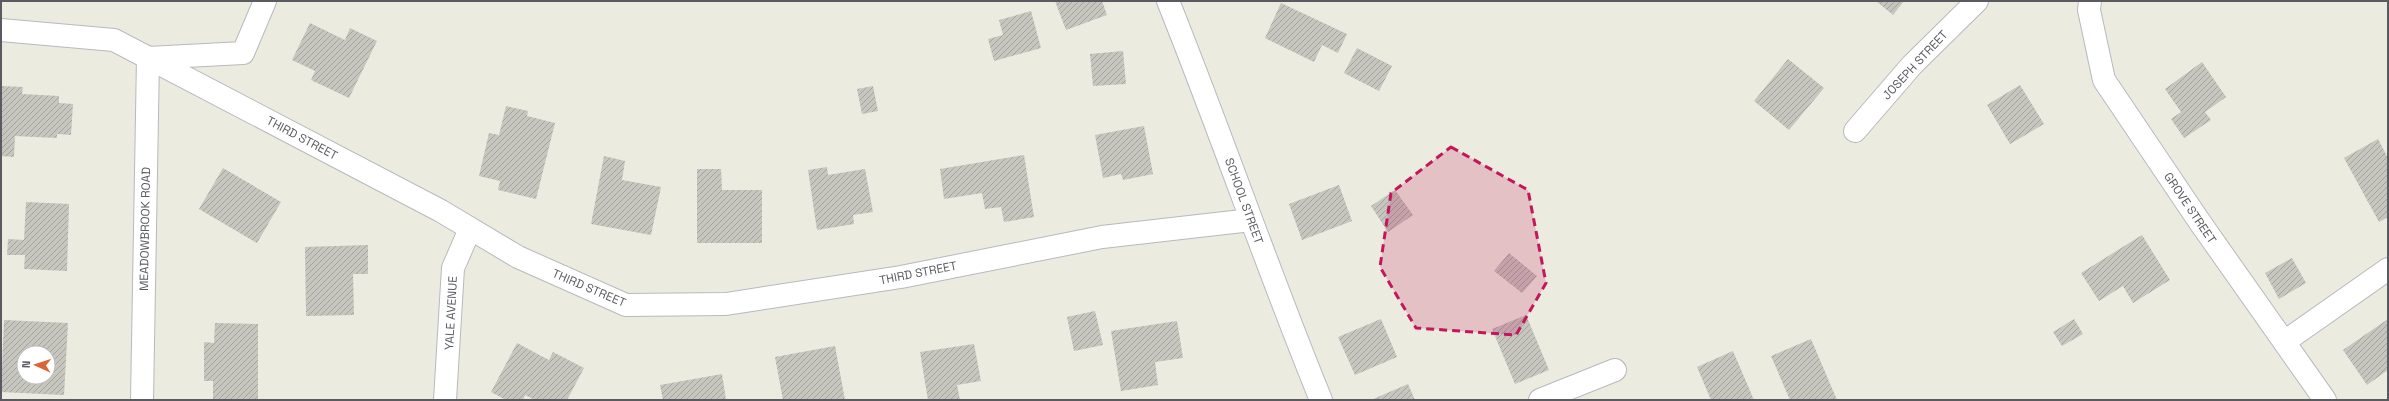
<svg xmlns="http://www.w3.org/2000/svg" width="2389" height="401" font-family="'Space Grotesk',sans-serif">
<defs>
<pattern id="building-hatch" width="6" height="6" patternUnits="userSpaceOnUse"><rect width="6" height="6" fill="#c6c5be"/><path d="M-1 1l2-2M0 6l6-6M5 7l2-2" fill="none" stroke="#a4a39e"/></pattern>
</defs>
<rect width="100%" height="100%" fill="#ebebe0"/>
<!-- building -->
<path fill="url(#building-hatch)" fill-rule="evenodd" d="M 1055,1 L 1102,1 L 1107,15 L 1066,30 Z
M 1876,1 L 1904,1 L 1893,15 Z
M 1281,3 L 1347,34 L 1338,53 L 1322,45 L 1314,62 L 1265,38 Z
M 1031,11 L 1041,48 L 994,61 L 988,39 L 1003,35 L 999,20 Z
M 310,23 L 345,40 L 350,28 L 377,41 L 349,98 L 311,80 L 315,71 L 292,60 Z
M 1357,48 L 1392,66 L 1379,91 L 1344,73 Z
M 1123,51 L 1126,84 L 1093,86 L 1090,54 Z
M 1788,59 L 1824,88 L 1789,130 L 1754,101 Z
M 2202,62 L 2226,97 L 2205,112 L 2211,120 L 2184,138 L 2171,119 L 2181,112 L 2165,89 Z
M 2020,85 L 2044,124 L 2010,144 L 1987,105 Z
M 1,86 L 23,87 L 22,94 L 59,96 L 59,103 L 73,104 L 71,135 L 57,134 L 57,138 L 15,136 L 14,157 L 1,156 Z
M 873,86 L 878,111 L 862,114 L 857,89 Z
M 506,106 L 528,111 L 527,116 L 555,123 L 536,199 L 498,190 L 500,181 L 479,176 L 489,133 L 499,135 Z
M 1144,126 L 1153,174 L 1123,180 L 1121,174 L 1103,178 L 1095,135 Z
M 2378,139 L 2388,158 L 2388,217 L 2379,222 L 2344,158 Z
M 1024,155 L 1034,217 L 1004,222 L 1001,207 L 985,209 L 982,193 L 944,199 L 940,169 Z
M 604,156 L 625,161 L 622,180 L 661,187 L 651,235 L 591,224 Z
M 827,167 L 828,175 L 865,169 L 873,212 L 853,215 L 854,224 L 817,230 L 808,170 Z
M 223,168 L 281,202 L 257,243 L 199,209 Z
M 697,169 L 721,169 L 722,190 L 762,190 L 762,243 L 697,243 Z
M 1339,185 L 1352,221 L 1302,240 L 1289,204 Z
M 1395,190 L 1413,215 L 1388,232 L 1371,206 Z
M 26,202 L 69,204 L 67,271 L 24,269 L 25,255 L 7,255 L 8,239 L 24,240 Z
M 2142,235 L 2170,280 L 2133,303 L 2123,286 L 2099,301 L 2081,273 Z
M 368,245 L 368,274 L 353,274 L 354,315 L 306,316 L 305,247 Z
M 1509,253 L 1537,276 L 1522,293 L 1494,271 Z
M 2292,258 L 2306,283 L 2279,299 L 2265,273 Z
M 1095,311 L 1103,345 L 1074,351 L 1067,317 Z
M 1526,315 L 1549,370 L 1515,384 L 1492,329 Z
M 1381,319 L 1397,357 L 1355,375 L 1338,337 Z
M 2074,319 L 2083,334 L 2062,346 L 2053,332 Z
M 2388,319 L 2388,370 L 2367,385 L 2343,350 Z
M 4,320 L 68,323 L 64,395 L 1,392 ZM 24,353 L 48,353 L 48,377 L 24,377 Z
M 1177,321 L 1183,358 L 1155,362 L 1158,385 L 1121,391 L 1111,331 Z
M 215,323 L 258,324 L 258,400 L 213,400 L 213,381 L 204,381 L 204,342 L 214,343 Z
M 1811,339 L 1837,400 L 1790,400 L 1771,356 Z
M 517,343 L 549,360 L 553,352 L 584,368 L 567,400 L 535,400 L 525,395 L 523,400 L 506,400 L 491,392 Z
M 974,344 L 981,381 L 957,385 L 960,400 L 928,400 L 920,352 Z
M 835,346 L 845,400 L 783,400 L 775,357 Z
M 1733,351 L 1754,400 L 1711,400 L 1697,367 Z
M 722,374 L 726,400 L 663,400 L 660,385 Z
M 1408,384 L 1415,400 L 1371,400 Z"/>
<g fill="none" stroke-linecap="round" stroke-linejoin="round">
<defs>
<path id="street" d="M 1168,1 C 1221,133 1267,268 1321,400
M 2090,1 L 2089,10 L 2104,80 L 2199,221 L 2325,400
M 1,30 L 114,40 L 441,211 L 518,257 L 626,305 L 726,304 L 901,277 L 1102,237 L 1251,220
M 1855,131 L 1912,65 L 1977,1
M 2284,342 L 2388,269
M 142,400 L 148,58 L 243,53 L 265,1
M 445,400 L 453,268 L 470,229
M 1540,400 L 1615,370"/>
</defs>
<!-- street casing -->
<use href="#street" stroke="#b8b9be" stroke-width="24"/>
<!-- street -->
<use href="#street" stroke="#fff" stroke-width="22"/>
</g>
<!-- marked area -->
<path fill="#c2185b" fill-opacity="0.2" stroke="#c2185b" stroke-width="3" stroke-dasharray="8 5" stroke-linejoin="round" d="M 1451,147 L 1528,190 L 1546,283 L 1516,335 L 1416,328 L 1380,267 L 1391,193 Z"/>
<g text-anchor="middle" dominant-baseline="central" stroke-width="3" stroke-linejoin="round" paint-order="stroke">
<!-- street labels -->
<g font-size="12" fill="#595b60" stroke="#fff">
<text transform="translate(1915 65) rotate(-47)">JOSEPH STREET</text>
<text transform="translate(302 138) rotate(28)">THIRD STREET</text>
<text transform="translate(1244 201) rotate(70)">SCHOOL STREET</text>
<text transform="translate(2190 208) rotate(56)">GROVE STREET</text>
<text transform="translate(145 229) rotate(-89)">MEADOWBROOK ROAD</text>
<text transform="translate(918 273) rotate(-11)">THIRD STREET</text>
<text transform="translate(589 288) rotate(23)">THIRD STREET</text>
<text transform="translate(451 313) rotate(-87)">YALE AVENUE</text>
</g>
</g>
<!-- border -->
<rect width="2389" height="401" fill="none" stroke="#595b60" stroke-width="4"/>
<!-- north arrow -->
<g transform="translate(36 365) rotate(273)"><circle r="19" fill="#ffffff" stroke="#bdbdbf"/>
<path d="M0-3L7 15L0 10L-7 15Z" fill="#dd6434"/>
<text y="-6" font-size="11" font-weight="bold" text-anchor="middle" fill="#595b60">N</text>
</g>
</svg>
